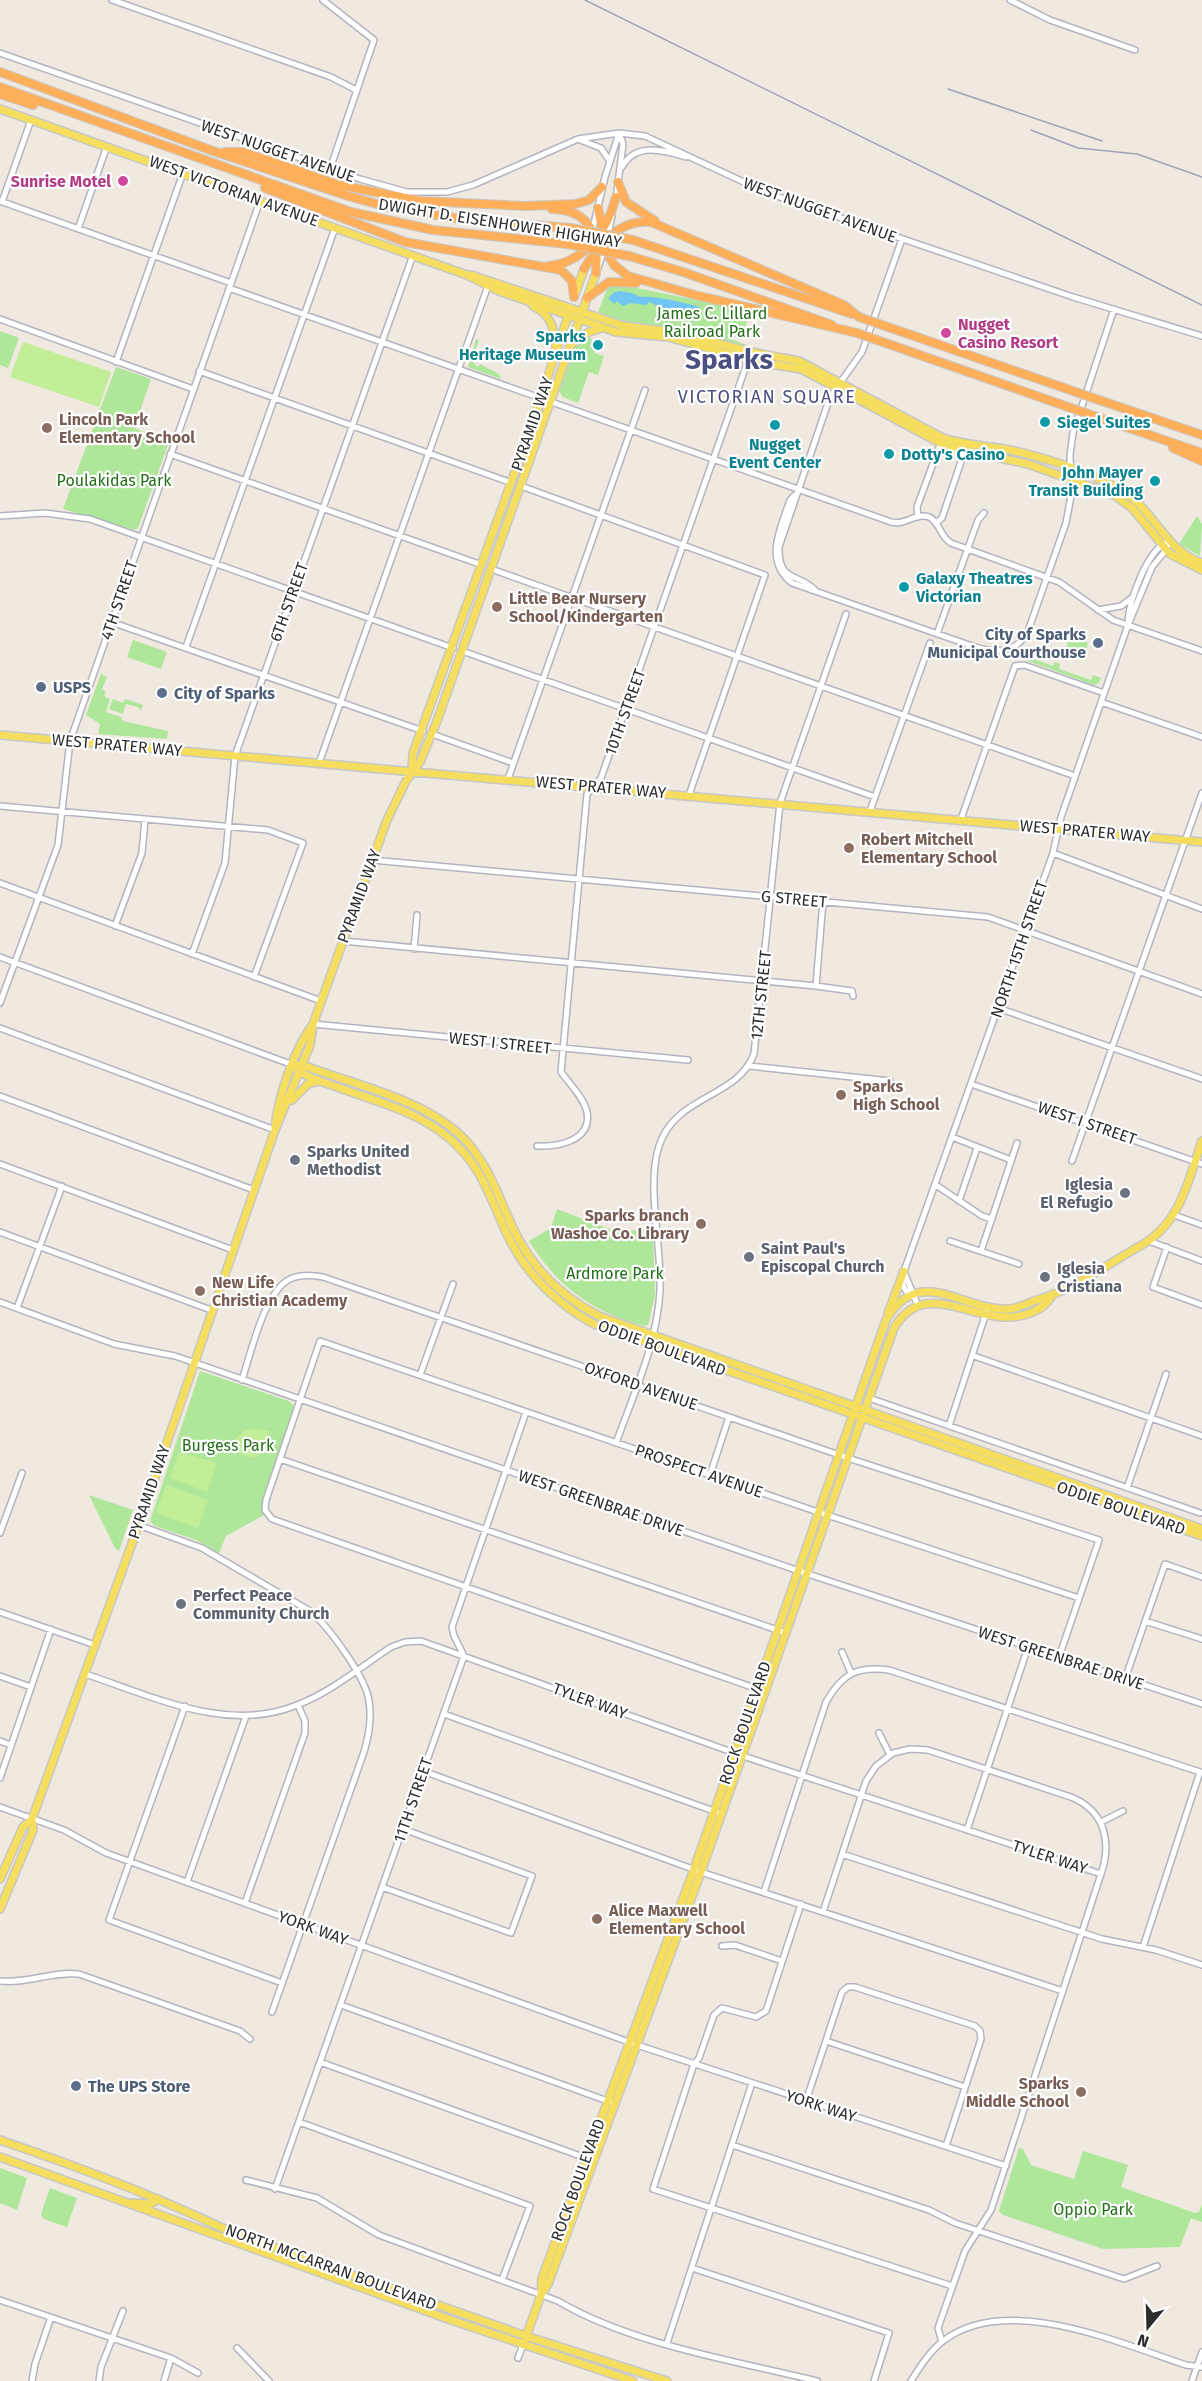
<svg xmlns="http://www.w3.org/2000/svg" width="1202" height="2381" font-family="'Fira Sans',sans-serif">
<rect width="100%" height="100%" fill="#efe9df"/>
<!-- green -->
<path fill="#aee69a" d="M 617,284 L 716,304 L 749,316 L 744,331 L 736,328 L 731,339 L 746,345 L 745,348 L 666,326 L 625,323 L 598,312 L 608,287 Z
M 0,331 L 19,338 L 8,368 L 0,365 Z
M 586,336 L 592,339 L 590,347 L 595,349 L 594,353 L 604,356 L 598,375 L 589,372 L 578,403 L 563,397 L 559,391 L 576,345 Z
M 476,339 L 479,340 L 474,354 L 479,356 L 474,364 L 478,367 L 480,364 L 499,374 L 501,379 L 468,367 Z
M 116,367 L 151,379 L 134,428 L 169,442 L 138,528 L 134,530 L 63,509 Z
M 1197,516 L 1202,524 L 1200,556 L 1179,544 Z
M 1079,633 L 1088,644 L 1084,654 L 1077,658 L 1064,653 L 1070,637 Z
M 133,640 L 167,652 L 161,669 L 127,657 Z
M 1028,652 L 1032,654 L 1031,658 L 1053,666 L 1055,662 L 1060,664 L 1059,669 L 1091,680 L 1093,675 L 1101,678 L 1099,683 L 1094,685 L 1025,660 Z
M 101,674 L 107,677 L 102,689 L 106,692 L 104,696 L 110,699 L 106,712 L 121,717 L 123,721 L 168,731 L 167,739 L 98,734 L 100,724 L 86,715 Z
M 113,699 L 123,703 L 125,699 L 143,705 L 141,711 L 138,707 L 126,704 L 123,714 L 109,709 Z
M 557,1209 L 617,1232 L 649,1229 L 653,1232 L 655,1295 L 648,1325 L 644,1326 C 591,1311 559,1288 529,1241 L 551,1228 Z
M 200,1371 L 289,1401 L 295,1407 L 263,1498 L 264,1515 L 226,1536 L 219,1553 L 196,1540 L 155,1526 L 150,1521 Z
M 89,1495 L 133,1510 L 119,1551 L 115,1548 Z
M 1019,2148 L 1023,2149 L 1031,2165 L 1074,2179 L 1083,2151 L 1128,2165 L 1121,2187 L 1195,2213 L 1199,2212 L 1202,2204 L 1202,2222 L 1191,2218 L 1180,2247 L 1103,2249 L 1003,2215 L 999,2211 Z
M 0,2168 L 27,2178 L 17,2210 L 0,2203 Z
M 50,2188 L 77,2198 L 67,2227 L 44,2219 L 41,2214 Z"/>
<!-- pitch -->
<path fill="#c1ee96" d="M 23,342 L 111,372 L 99,407 L 10,377 Z
M 253,1429 L 270,1431 L 261,1454 L 254,1458 L 231,1451 L 235,1440 L 244,1430 Z
M 179,1452 L 217,1463 L 207,1492 L 170,1478 Z
M 166,1485 L 208,1500 L 198,1528 L 156,1513 Z"/>
<!-- water -->
<path fill="#70c5f3" d="M 619,291 L 632,293 L 640,297 C 652,295 687,303 700,307 L 694,313 L 685,313 L 676,308 L 662,309 L 650,302 L 646,305 L 631,303 L 623,306 L 617,301 L 615,304 L 608,299 L 613,293 Z"/>
<g fill="none" stroke-linecap="round" stroke-linejoin="round">
<defs>
<path id="minor" d="M 112,0 L 331,77 L 356,90
M 323,0 L 374,40 L 330,169
M 1010,0 L 1050,20 L 1135,50
M 0,53 L 360,179 L 407,192 L 447,192 L 473,185 L 578,139 L 619,133 L 645,136 L 765,192 L 1073,297 L 1202,336
M 580,140 L 601,148 L 609,160
M 622,167 C 635,142 664,150 686,157
M 616,199 L 623,144 L 619,133
M 0,201 L 231,283
M 2,202 L 31,120
M 78,229 L 107,146
M 592,232 L 605,177 L 619,133
M 607,237 L 612,216
M 598,268 L 604,249
M 229,288 L 891,522 C 905,526 916,512 929,517 C 940,522 940,537 951,543 L 1059,582 L 1113,620 L 1202,651
M 0,319 L 193,389
M 116,362 L 183,173
M 199,371 L 512,483
M 170,454 L 482,565
M 521,486 L 765,575 L 689,795
M 795,495 L 790,500 C 781,528 763,560 792,583 L 975,647 C 997,654 1017,653 1028,631 L 1066,523 L 1071,496 L 1070,455 L 1073,433 L 1114,309
M 0,516 L 45,513 L 90,519 L 453,648
M 918,517 L 917,507 L 941,442
M 936,523 L 942,518 L 966,447
M 491,569 L 1075,776
M 815,590 C 799,573 778,583 779,547 L 830,397 L 862,352 L 902,239
M 1098,610 L 1121,606 L 1133,597
M 111,622 L 423,731
M 1128,622 C 1129,601 1146,554 1165,543
M 937,634 L 978,520 L 984,513
M 186,647 L 335,228
M 462,651 L 875,797
M 1101,702 L 1202,737
M 432,734 L 513,763
M 319,763 L 489,283
M 508,779 L 645,390
M 0,806 L 268,830 L 303,843 L 254,977
M 870,811 L 930,643
M 961,819 L 1015,666 L 1024,665 L 1104,693
M 1053,853 L 1202,909
M 372,860 L 988,917 L 1202,994
M 0,883 L 321,1001
M 115,926 L 142,853 L 145,819
M 343,941 L 816,986 L 852,991 L 853,996
M 414,949 L 417,915
M 192,954 L 225,863 L 235,756 L 413,255
M 0,957 L 293,1065
M 816,986 L 823,901
M 0,1003 L 58,845 L 70,741 L 260,201
M 998,1008 L 1202,1079
M 313,1024 L 688,1060
M 0,1028 L 275,1130
M 749,1066 L 890,1081
M 971,1084 L 1202,1164
M 0,1096 L 254,1190
M 952,1137 L 1011,1160
M 537,1146 C 558,1147 592,1141 587,1112 C 584,1098 569,1083 561,1072 L 587,794 L 601,778 L 751,352
M 1072,1161 L 1202,793
M 0,1164 L 233,1250
M 936,1185 L 982,1216 L 992,1219
M 959,1201 L 977,1148
M 1174,1215 L 1202,1225
M 0,1232 L 211,1310
M 950,1241 L 1019,1264
M 1149,1241 L 1202,1261
M 1167,1247 L 1153,1287 L 1202,1305
M 981,1251 L 1017,1143
M 904,1272 L 918,1306
M 912,1295 C 902,1291 901,1280 904,1271 L 1053,853 L 1061,817 L 1128,625 L 1152,567 L 1166,550 L 1169,541
M 0,1302 L 114,1344 L 175,1356 L 799,1571 L 1202,1704
M 17,1308 L 62,1186
M 974,1356 L 1202,1436
M 420,1375 L 453,1284
M 242,1380 C 251,1353 264,1292 290,1279 C 301,1274 312,1275 323,1277 L 848,1458 L 1099,1540 L 1059,1657
M 869,1398 L 1200,1513
M 949,1426 L 988,1307
M 616,1443 C 634,1393 657,1344 660,1291 C 662,1247 646,1185 659,1146 C 676,1094 737,1099 754,1054 L 780,803 L 846,614
M 280,1459 L 786,1633
M 710,1475 L 729,1417
M 1127,1488 L 1166,1374
M 138,1525 L 202,1548 L 310,1611 C 328,1626 366,1677 369,1701 C 372,1718 369,1735 364,1752 L 272,2012
M 0,1533 L 22,1473
M 0,1612 L 95,1645
M 1145,1621 L 1202,1639
M 842,1652 L 851,1673
M 85,1674 C 153,1696 227,1734 297,1705 C 331,1692 361,1667 391,1647 L 405,1642 L 421,1641 L 743,1756 L 1101,1874
M 0,1676 L 31,1687
M 1125,1679 L 1165,1564 L 1202,1577
M 766,1692 L 272,1519 L 265,1510 L 266,1500 L 320,1341 L 815,1511 L 1079,1598
M 185,1706 L 109,1920 L 282,1983
M 444,1714 L 722,1814
M 879,1733 L 890,1755
M 0,1741 L 11,1745
M 423,1771 L 701,1872 L 1063,1991
M 0,1778 L 51,1629
M 0,1807 L 64,1830 L 106,1853 L 637,2045 L 1006,2166
M 1101,1822 L 1123,1811
M 967,1830 L 1028,1647
M 842,1854 L 1102,1939 L 1156,1950 L 1202,1965
M 187,1882 L 246,1716
M 382,1887 L 511,1933 L 532,1876 L 403,1829
M 764,1892 L 826,1702 C 842,1674 856,1666 889,1670 L 1200,1772 L 1143,1947
M 245,1903 L 305,1733 L 305,1721 L 298,1705
M 801,1904 L 766,2011 L 756,2017 L 722,2008 L 714,2015 L 699,2058 L 694,2064 L 653,2189 L 952,2286
M 823,1912 L 866,1781 L 876,1766 L 893,1753 L 910,1749 L 928,1750 L 1071,1797 C 1105,1811 1112,1842 1101,1874 L 991,2210 L 965,2251 L 938,2328 L 942,2342
M 722,1946 L 735,1945 L 782,1961
M 0,1981 C 28,1984 51,1971 79,1974 L 240,2031 L 250,2039
M 341,2005 L 616,2104
M 826,2041 L 965,2087
M 320,2062 L 586,2158
M 806,2101 L 842,1992 L 848,1987 L 855,1987 L 975,2026 L 980,2031 L 981,2039 L 946,2146
M 299,2122 L 530,2206 L 502,2280
M 732,2145 L 929,2210 L 955,2223 L 1124,2279 L 1157,2266
M 246,2180 L 317,2198 L 379,2235 L 558,2301 C 630,2344 736,2361 817,2381
M 275,2189 L 464,1656 L 454,1636 L 452,1627 L 526,1412
M 692,2268 L 889,2333 L 874,2381
M 0,2300 L 171,2358 L 198,2373
M 667,2343 L 752,2083
M 237,2348 L 269,2381
M 518,2358 L 523,2345
M 32,2381 L 35,2364 L 51,2317
M 99,2381 L 101,2367 L 123,2311
M 164,2381 L 171,2358
M 911,2381 C 920,2367 929,2352 943,2341 C 1006,2292 1119,2343 1186,2365 L 1202,2367
M 1192,2381 L 1202,2352"/>
<path id="major" d="M 0,109 L 467,275 L 499,291 L 616,332 L 668,337 L 758,362 L 801,369 L 946,446 L 1028,464 L 1114,495 L 1132,508 L 1170,554 L 1202,570
M 471,275 L 624,326 L 675,332 L 751,352 L 799,361 L 943,438 C 962,444 979,445 998,448 C 1032,453 1091,472 1121,490 C 1154,509 1164,550 1202,563
M 574,297 L 584,269
M 533,306 C 551,314 555,330 556,349
M 572,344 L 589,332 L 602,328
M 0,735 L 1202,842
M 412,770 L 413,753 L 528,436 L 569,313
M 293,1065 C 302,1077 324,1082 337,1087 C 375,1101 417,1111 449,1138 C 482,1166 489,1196 507,1234 C 525,1273 556,1303 594,1324 L 1202,1536
M 293,1065 L 308,1067 C 359,1086 430,1101 467,1142 C 491,1169 499,1199 514,1230 C 532,1268 562,1297 599,1316 L 1202,1529
M 292,1100 L 308,1084 L 318,1081
M 275,1127 C 279,1094 293,1052 313,1024 L 387,820 L 406,781 L 420,762 L 437,721 L 596,273
M 888,1313 L 904,1271
M 0,1879 L 23,1827 L 32,1819
M 0,1909 L 33,1830 L 32,1819 L 134,1538 L 275,1130 L 310,1045 L 313,1024
M 0,2140 C 79,2167 156,2196 231,2232 L 526,2336 L 667,2381
M 0,2157 L 451,2320 L 633,2381
M 132,2203 L 151,2204 L 158,2199
M 541,2295 L 542,2278 L 694,1869 L 886,1320 C 920,1262 963,1312 1009,1309 C 1021,1308 1029,1302 1040,1299 C 1076,1288 1111,1262 1145,1243 C 1181,1221 1189,1178 1202,1141
M 523,2345 L 541,2295 L 548,2284 L 701,1872 L 894,1328 C 926,1274 976,1328 1024,1315 C 1036,1311 1044,1308 1051,1297"/>
<path id="highway" d="M 0,72 L 213,151 L 348,196 L 388,207 L 460,219 L 571,228
M 0,87 L 351,212 L 433,230 L 567,244
M 0,94 L 33,105
M 225,152 L 243,152 L 339,185 L 421,201 L 526,206 L 575,204 L 589,200 L 602,187
M 618,182 L 626,202 L 655,221
M 265,188 L 405,242 L 561,270 L 572,281 L 574,297
M 598,208 L 607,253 L 614,265 L 628,276 L 695,295 L 857,333
M 552,209 C 593,210 599,238 596,273
M 633,240 L 852,314
M 629,256 L 683,272 L 832,325
M 549,266 C 585,262 607,231 616,197
M 584,269 C 599,244 619,219 651,222 L 844,305 L 859,317
M 587,298 L 609,282 L 636,283
M 1099,400 L 1202,435
M 1094,416 L 1202,453
M 1173,448 L 1202,461"/>
</defs>
<!-- minor casing -->
<use href="#minor" stroke="#b3b4c0" stroke-width="8"/>
<!-- major casing -->
<use href="#major" stroke="#c8c8c8" stroke-width="10"/>
<!-- highway casing -->
<use href="#highway" stroke="#c8c8c8" stroke-width="10"/>
<!-- minor -->
<use href="#minor" stroke="#fff" stroke-width="5"/>
<!-- major -->
<use href="#major" stroke="#f5de5d" stroke-width="7"/>
<!-- highway -->
<use href="#highway" stroke="#ffaf5a" stroke-width="8"/>
<!-- rail -->
<path stroke="#a1a3b7" stroke-width="1.5" d="M 585,0 L 1202,305
M 948,89 L 1102,141
M 1031,130 L 1078,148 L 1137,154 L 1202,177"/>
<defs>
<path id="highway-bridge" d="M 571,228 L 633,240
M 567,244 L 629,256
M 859,317 L 1099,400
M 857,333 L 1094,416"/>
</defs>
<!-- highway-bridge casing -->
<use href="#highway-bridge" stroke="#c8c8c8" stroke-width="10" stroke-linecap="butt"/>
<!-- highway-bridge -->
<use href="#highway-bridge" stroke="#ffaf5a" stroke-width="8"/>
</g>
<!-- markers -->
<g fill="#d1479c" stroke="#fff" stroke-width="2">
<circle cx="123" cy="181" r="6"/>
<circle cx="946" cy="333" r="6"/>
</g>
<g fill="#0f9aa8" stroke="#fff" stroke-width="2">
<circle cx="598" cy="345" r="6"/>
<circle cx="1045" cy="422" r="6"/>
<circle cx="775" cy="425" r="6"/>
<circle cx="889" cy="454" r="6"/>
<circle cx="1155" cy="481" r="6"/>
<circle cx="904" cy="587" r="6"/>
</g>
<g fill="#8d6e63" stroke="#fff" stroke-width="2">
<circle cx="47" cy="428" r="6"/>
<circle cx="497" cy="607" r="6"/>
<circle cx="849" cy="848" r="6"/>
<circle cx="841" cy="1095" r="6"/>
<circle cx="701" cy="1224" r="6"/>
<circle cx="200" cy="1291" r="6"/>
<circle cx="597" cy="1919" r="6"/>
<circle cx="1081" cy="2092" r="6"/>
</g>
<g fill="#5c6f8a" stroke="#fff" stroke-width="2">
<circle cx="1098" cy="643" r="6"/>
<circle cx="41" cy="687" r="6"/>
<circle cx="162" cy="693" r="6"/>
<circle cx="76" cy="2086" r="6"/>
</g>
<g fill="#6b7280" stroke="#fff" stroke-width="2">
<circle cx="295" cy="1160" r="6"/>
<circle cx="1125" cy="1193" r="6"/>
<circle cx="749" cy="1257" r="6"/>
<circle cx="1045" cy="1277" r="6"/>
<circle cx="181" cy="1604" r="6"/>
</g>
<g text-anchor="middle" dominant-baseline="central" stroke-width="4.5" stroke-linejoin="round" paint-order="stroke">
<!-- street labels -->
<g font-size="16" fill="#2d2d2d" stroke="#fff">
<text transform="translate(278 151) rotate(19)">WEST NUGGET AVENUE</text>
<text transform="translate(234 191) rotate(20)">WEST VICTORIAN AVENUE</text>
<text transform="translate(820 210) rotate(20)">WEST NUGGET AVENUE</text>
<text transform="translate(500 223) rotate(9)">DWIGHT D. EISENHOWER HIGHWAY</text>
<text transform="translate(532 424) rotate(-71)">PYRAMID WAY</text>
<text transform="translate(119 600) rotate(-71)">4TH STREET</text>
<text transform="translate(289 602) rotate(-70)">6TH STREET</text>
<text transform="translate(625 712) rotate(-70)">10TH STREET</text>
<text transform="translate(117 745) rotate(5)">WEST PRATER WAY</text>
<text transform="translate(601 787) rotate(5)">WEST PRATER WAY</text>
<text transform="translate(1085 831) rotate(5)">WEST PRATER WAY</text>
<text transform="translate(359 896) rotate(-70)">PYRAMID WAY</text>
<text transform="translate(794 899) rotate(5)">G STREET</text>
<text transform="translate(1019 949) rotate(-71)">NORTH 15TH STREET</text>
<text transform="translate(761 995) rotate(-84)">12TH STREET</text>
<text transform="translate(500 1043) rotate(6)">WEST I STREET</text>
<text transform="translate(1087 1123) rotate(19)">WEST I STREET</text>
<text transform="translate(662 1348) rotate(20)">ODDIE BOULEVARD</text>
<text transform="translate(641 1386) rotate(19)">OXFORD AVENUE</text>
<text transform="translate(699 1471) rotate(19)">PROSPECT AVENUE</text>
<text transform="translate(149 1492) rotate(-71)">PYRAMID WAY</text>
<text transform="translate(601 1503) rotate(19)">WEST GREENBRAE DRIVE</text>
<text transform="translate(1121 1508) rotate(19)">ODDIE BOULEVARD</text>
<text transform="translate(1061 1658) rotate(18)">WEST GREENBRAE DRIVE</text>
<text transform="translate(590 1701) rotate(20)">TYLER WAY</text>
<text transform="translate(745 1723) rotate(-71)">ROCK BOULEVARD</text>
<text transform="translate(413 1800) rotate(-71)">11TH STREET</text>
<text transform="translate(1050 1857) rotate(18)">TYLER WAY</text>
<text transform="translate(313 1928) rotate(20)">YORK WAY</text>
<text transform="translate(821 2106) rotate(18)">YORK WAY</text>
<text transform="translate(578 2180) rotate(-70)">ROCK BOULEVARD</text>
<text transform="translate(331 2267) rotate(20)">NORTH MCCARRAN BOULEVARD</text>
</g>
<!-- hotel labels -->
<g font-size="16" font-weight="bold" fill="#b23c85" stroke="#fff" text-anchor="end">
<text x="111" y="181">Sunrise Motel</text>
<text x="958" y="324" text-anchor="start">Nugget<tspan x="958" dy="18">Casino Resort</tspan></text>
</g>
<!-- park labels -->
<g font-size="16" fill="#236e19" stroke="#fff">
<text x="712" y="313">James C. Lillard<tspan x="712" dy="18">Railroad Park</tspan></text>
<text x="114" y="480">Poulakidas Park</text>
<text x="615" y="1273">Ardmore Park</text>
<text x="228" y="1445">Burgess Park</text>
<text x="1093" y="2209">Oppio Park</text>
</g>
<!-- culture labels -->
<g font-size="16" font-weight="bold" fill="#0d838f" stroke="#fff" text-anchor="start">
<text x="586" y="336" text-anchor="end">Sparks<tspan x="586" dy="18">Heritage Museum</tspan></text>
<text x="1057" y="422">Siegel Suites</text>
<text x="775" y="444" text-anchor="middle">Nugget<tspan x="775" dy="18">Event Center</tspan></text>
<text x="901" y="454">Dotty's Casino</text>
<text x="1143" y="472" text-anchor="end">John Mayer<tspan x="1143" dy="18">Transit Building</tspan></text>
<text x="916" y="578">Galaxy Theatres<tspan x="916" dy="18">Victorian</tspan></text>
</g>
<!-- education labels -->
<g font-size="16" font-weight="bold" fill="#785e54" stroke="#fff" text-anchor="start">
<text x="59" y="419">Lincoln Park<tspan x="59" dy="18">Elementary School</tspan></text>
<text x="509" y="598">Little Bear Nursery<tspan x="509" dy="18">School/Kindergarten</tspan></text>
<text x="861" y="839">Robert Mitchell<tspan x="861" dy="18">Elementary School</tspan></text>
<text x="853" y="1086">Sparks<tspan x="853" dy="18">High School</tspan></text>
<text x="689" y="1215" text-anchor="end">Sparks branch<tspan x="689" dy="18">Washoe Co. Library</tspan></text>
<text x="212" y="1282">New Life<tspan x="212" dy="18">Christian Academy</tspan></text>
<text x="609" y="1910">Alice Maxwell<tspan x="609" dy="18">Elementary School</tspan></text>
<text x="1069" y="2083" text-anchor="end">Sparks<tspan x="1069" dy="18">Middle School</tspan></text>
</g>
<!-- service labels -->
<g font-size="16" font-weight="bold" fill="#4e5e75" stroke="#fff" text-anchor="start">
<text x="1086" y="634" text-anchor="end">City of Sparks<tspan x="1086" dy="18">Municipal Courthouse</tspan></text>
<text x="53" y="687">USPS</text>
<text x="174" y="693">City of Sparks</text>
<text x="88" y="2086">The UPS Store</text>
</g>
<!-- worship labels -->
<g font-size="16" font-weight="bold" fill="#5b616d" stroke="#fff" text-anchor="start">
<text x="307" y="1151">Sparks United<tspan x="307" dy="18">Methodist</tspan></text>
<text x="1113" y="1184" text-anchor="end">Iglesia<tspan x="1113" dy="18">El Refugio</tspan></text>
<text x="761" y="1248">Saint Paul's<tspan x="761" dy="18">Episcopal Church</tspan></text>
<text x="1057" y="1268">Iglesia<tspan x="1057" dy="18">Cristiana</tspan></text>
<text x="193" y="1595">Perfect Peace<tspan x="193" dy="18">Community Church</tspan></text>
</g>
<!-- neighbourhood labels -->
<g font-size="18" letter-spacing="1.5" fill="#4b5080" stroke="#fff">
<text x="767" y="397">VICTORIAN SQUARE</text>
</g>
<!-- town labels -->
<g font-size="28" font-weight="bold" fill="#4b5080" stroke="#fff">
<text x="729" y="359">Sparks</text>
</g>
</g>
<!-- north arrow -->
<g transform="translate(1148 2327) rotate(199)" stroke="#ffffff" stroke-width="4.5" paint-order="stroke">
<path d="M0-4.5L10 22L0 15L-10 22Z" fill="#2d2d2d"/>
<text y="-9" font-size="16" font-weight="bold" text-anchor="middle" fill="#2d2d2d">N</text>
</g>
</svg>
